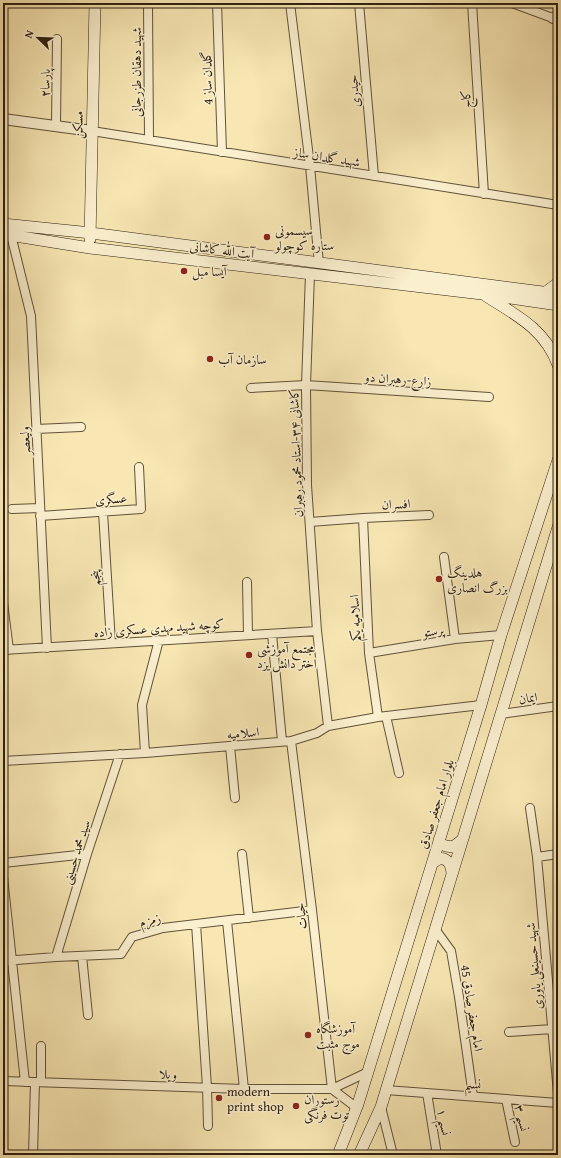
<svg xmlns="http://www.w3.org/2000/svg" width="561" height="1158" font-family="'Gentium Book Plus',Amiri,serif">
<rect width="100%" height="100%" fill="#f8e7b3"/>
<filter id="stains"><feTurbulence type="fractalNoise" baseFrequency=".005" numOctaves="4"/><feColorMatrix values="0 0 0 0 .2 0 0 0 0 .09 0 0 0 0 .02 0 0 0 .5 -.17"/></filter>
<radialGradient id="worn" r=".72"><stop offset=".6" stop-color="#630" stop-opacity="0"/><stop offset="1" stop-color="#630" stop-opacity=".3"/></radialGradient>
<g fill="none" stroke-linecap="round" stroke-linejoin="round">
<defs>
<path id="minor" d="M 148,3 L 149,140
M 217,3 L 222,152
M 290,3 L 310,166 L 319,264
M 359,3 L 374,176
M 472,3 L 484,194
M 512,3 L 558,20
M 56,126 L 57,39
M 92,131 L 558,205
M 11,235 L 31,316 L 47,648
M 310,274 L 306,385 L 307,485 L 317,631 L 328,726
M 251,388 L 306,385 L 489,397
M 36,429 L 81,427
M 12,509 L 40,508
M 103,512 L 111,643
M 40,516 L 141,509 L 139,467
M 363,518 L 369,653 L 378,717
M 310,522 L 363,518 L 429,515
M 444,557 L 455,639
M 247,582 L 248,635
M 3,602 L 9,650
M 272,634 L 282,741
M 3,650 L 317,631
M 369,653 L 455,639 L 501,635
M 501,714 L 558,706
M 386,716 L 399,773
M 291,741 L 312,910 L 332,1089
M 230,746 L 235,798
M 145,753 L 142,705 L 159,640
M 3,761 L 145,753 L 291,741 L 317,733 L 328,726 L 378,717 L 481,705
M 530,808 L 537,857
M 242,854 L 249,918
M 558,854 L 537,857 L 558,1093
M 3,863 L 87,854
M 3,877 L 25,1082
M 227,921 L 244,1089
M 196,924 L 207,1087 L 208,1126
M 435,929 L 451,951 L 459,997 L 473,1096
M 82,956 L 88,1015
M 56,957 L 87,854 L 120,754
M 3,961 L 56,957 L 121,954 L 132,937 L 163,928 L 312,910
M 509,1032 L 552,1029
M 3,1081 L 244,1089 L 332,1089 L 368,1072
M 41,1082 L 41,1046
M 332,1089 L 357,1108
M 386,1090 L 558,1103
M 427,1093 L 437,1155
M 506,1099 L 515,1142
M 381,1107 L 393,1155
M 33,1155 L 35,1082"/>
<path id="tertiary" d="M 553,18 L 558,16
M 3,119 L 92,131"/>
<path id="secondary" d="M 3,224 L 91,233 L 558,294
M 3,234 L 90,248 L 482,294 L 558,305
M 90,239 L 95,3
M 546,292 L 558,283
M 486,296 C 516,315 545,329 558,365
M 439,840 L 441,844 L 446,846 L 453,847 L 462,840
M 432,864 C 443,853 451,861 452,873
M 338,1155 L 358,1104 L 481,705 L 501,635 L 558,460
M 359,1155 L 381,1107 L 558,527"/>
</defs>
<!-- minor casing -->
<use href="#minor" stroke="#605239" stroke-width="10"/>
<!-- tertiary casing -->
<use href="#tertiary" stroke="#605239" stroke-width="12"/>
<!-- secondary casing -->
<use href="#secondary" stroke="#2e2010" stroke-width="12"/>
<!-- minor -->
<use href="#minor" stroke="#faefce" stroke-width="8"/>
<!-- tertiary -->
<use href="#tertiary" stroke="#faefce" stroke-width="10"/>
<!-- secondary -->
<use href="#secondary" stroke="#faefce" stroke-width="11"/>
</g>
<!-- markers -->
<g fill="#8f2418" stroke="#faefce" stroke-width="1.5">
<circle cx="267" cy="237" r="4"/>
<circle cx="184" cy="271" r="4"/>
<circle cx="210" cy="359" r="4"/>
<circle cx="439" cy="579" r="4"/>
<circle cx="249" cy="655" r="4"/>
<circle cx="308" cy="1035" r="4"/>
<circle cx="219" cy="1098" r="4"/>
<circle cx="296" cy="1106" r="4"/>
</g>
<g text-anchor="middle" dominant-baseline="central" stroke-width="3" stroke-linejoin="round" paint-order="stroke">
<!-- street labels -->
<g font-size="13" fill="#2e2010" stroke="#faefce">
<text transform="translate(136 72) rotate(-90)">شهید دهقان طزرجانی</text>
<text transform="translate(207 78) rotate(-92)">گلدان ساز 4</text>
<text transform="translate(45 83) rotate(-89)">پارسا۲</text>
<text transform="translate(354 91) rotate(-95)">حیدری</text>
<text transform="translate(466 99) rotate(-94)">کاج</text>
<text transform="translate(78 125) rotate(-89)">مسکن</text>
<text transform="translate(327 157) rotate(9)">شهید گلدان ساز</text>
<text transform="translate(222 250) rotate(7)">آیت الله کاشانی</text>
<text transform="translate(398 379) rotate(4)">زارع-رهبران دو</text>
<text transform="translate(25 441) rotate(-93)">ولیعصر</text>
<text transform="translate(296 453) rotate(-92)">کاشانی ۳۴-استاد محمود رهبران</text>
<text transform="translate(111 499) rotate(-4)">عسگری</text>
<text transform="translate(396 504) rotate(-2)">افسران</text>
<text transform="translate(95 578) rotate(-93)">پنجم</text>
<text transform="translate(355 618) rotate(-92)">اسلامیه یکم</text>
<text transform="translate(159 628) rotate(-4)">کوچه شهید مهدی عسکری زاده</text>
<text transform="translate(433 631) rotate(-9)">پرستو</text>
<text transform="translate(528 698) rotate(-9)">ایمان</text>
<text transform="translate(243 733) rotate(-5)">اسلامیه</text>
<text transform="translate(436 804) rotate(-73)">بلوار امام جعفر صادق</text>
<text transform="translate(76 852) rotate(-72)">سید محمد حسینی</text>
<text transform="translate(301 916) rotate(-97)">حیات</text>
<text transform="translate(150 920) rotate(-14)">زمزم</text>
<text transform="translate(534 966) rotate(-95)">شهید حسینعلی یاوری</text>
<text transform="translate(472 1008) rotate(81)">امام جعفر صادق 45</text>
<text transform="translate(168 1074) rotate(2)">ویلا</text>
<text transform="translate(473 1084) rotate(4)">نسیم</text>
<text transform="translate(522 1118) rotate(78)">نسیم ۳</text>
<text transform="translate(444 1122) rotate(80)">نسیم ۱</text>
</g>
<!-- poi labels -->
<g font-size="13" fill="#2e2010" stroke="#faefce" text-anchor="start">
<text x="275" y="230">سیسمونی<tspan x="275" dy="15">ستاره کوچولو</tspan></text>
<text x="192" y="271">آیسا مبل</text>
<text x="218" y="359">سازمان آب</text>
<text x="447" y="572">هلدینگ<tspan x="447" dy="15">بزرگ انصاری</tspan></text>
<text x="257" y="648">مجتمع آموزشی<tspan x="257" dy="15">اختر دانش یزد</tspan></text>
<text x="316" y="1028">آموزشگاه<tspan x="316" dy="15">موج مثبت</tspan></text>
<text x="227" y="1091">modern<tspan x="227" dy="15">print shop</tspan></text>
<text x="304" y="1099">رستوران<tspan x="304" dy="15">توت فرنگی</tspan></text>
</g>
</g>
<!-- margin -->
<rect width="561" height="1158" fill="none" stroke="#f8e7b3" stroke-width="16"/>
<rect x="4" y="4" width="553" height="1150" fill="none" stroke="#2e2010" stroke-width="2"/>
<rect x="8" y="8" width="545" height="1142" fill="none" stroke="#2e2010"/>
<!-- north arrow -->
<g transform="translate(38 38) rotate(293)" stroke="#faefce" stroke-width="3" paint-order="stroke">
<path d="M0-3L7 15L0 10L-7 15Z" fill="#2e2010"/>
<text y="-6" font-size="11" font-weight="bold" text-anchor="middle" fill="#2e2010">N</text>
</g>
<rect width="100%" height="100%" filter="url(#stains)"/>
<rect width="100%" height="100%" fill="url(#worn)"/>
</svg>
